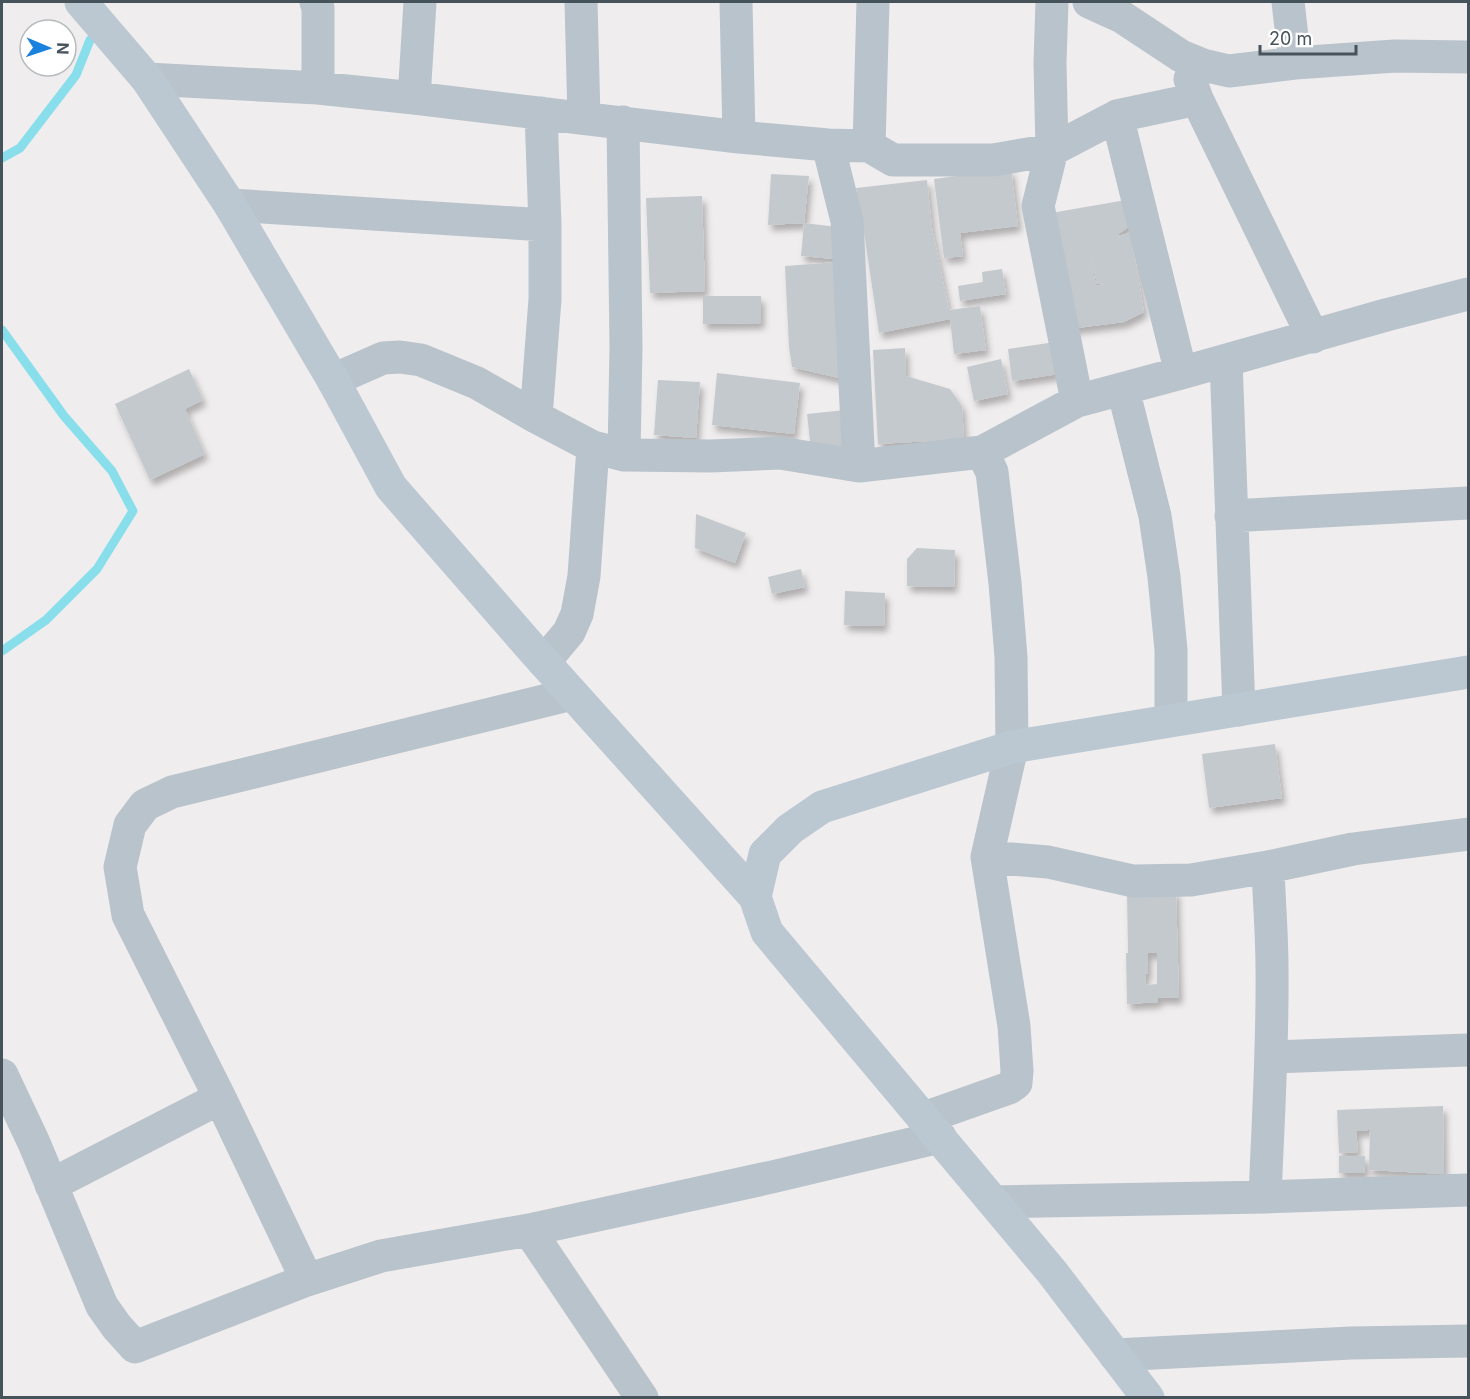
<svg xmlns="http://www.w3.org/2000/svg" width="1470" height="1399" font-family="Inter,sans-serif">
<defs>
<filter id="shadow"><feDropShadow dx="3.5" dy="6" stdDeviation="3" flood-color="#0004"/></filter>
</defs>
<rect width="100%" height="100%" fill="#f0edee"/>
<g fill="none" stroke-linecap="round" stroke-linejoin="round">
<!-- stream -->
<path stroke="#88dfeb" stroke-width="9" d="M 2,158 L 20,148 L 76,75 L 90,40
M 2,330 L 64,416 L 112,471 L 133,511 L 97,569 L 46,620 L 2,651"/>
</g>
<!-- building -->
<path fill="#c4c9cd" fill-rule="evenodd" filter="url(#shadow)" d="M 1011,169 L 1018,226 L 960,233 L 963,256 L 944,258 L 934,179 Z
M 771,174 L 809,176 L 804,223 L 768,225 Z
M 927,180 L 932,228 L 949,310 L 980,306 L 986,350 L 954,354 L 950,319 L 879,333 L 865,239 L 856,188 Z
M 702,196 L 705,291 L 650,293 L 646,198 Z
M 1126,200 L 1131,225 L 1116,236 L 1131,233 L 1144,312 L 1124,322 L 1069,329 L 1051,213 ZM 1089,245 L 1097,284 L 1113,282 L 1096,286 Z
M 804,223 L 837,227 L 834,259 L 801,256 Z
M 839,262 L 847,380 L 792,367 L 789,347 L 785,266 Z
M 1002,269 L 1006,294 L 960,301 L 958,286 L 983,282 L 982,272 Z
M 703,296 L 761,296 L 761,323 L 703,324 Z
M 1055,342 L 1059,374 L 1012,381 L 1008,349 Z
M 905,348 L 906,376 L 950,389 L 962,406 L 964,439 L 878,444 L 873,350 Z
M 1001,359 L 1008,394 L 974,401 L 967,367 Z
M 189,369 L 203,400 L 185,409 L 205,454 L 150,480 L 115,404 Z
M 717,373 L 800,383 L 794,434 L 712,425 Z
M 658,380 L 700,382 L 696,438 L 654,435 Z
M 845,410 L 850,453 L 812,458 L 807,414 Z
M 696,514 L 746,533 L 735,563 L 695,548 Z
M 917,548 L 955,550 L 954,587 L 907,586 L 907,559 Z
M 801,569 L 805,587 L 772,594 L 768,577 Z
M 845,591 L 885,593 L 884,626 L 844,625 Z
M 1275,744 L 1282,798 L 1209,808 L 1202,754 Z
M 1176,890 L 1179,998 L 1158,998 L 1158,1002 L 1127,1004 L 1126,953 L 1128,953 L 1127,892 ZM 1148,953 L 1157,953 L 1157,984 L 1146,985 L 1145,974 L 1148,974 Z
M 1443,1106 L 1444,1174 L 1369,1170 L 1370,1129 L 1365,1131 L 1356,1131 L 1358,1152 L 1339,1153 L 1337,1110 Z
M 1339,1156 L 1365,1156 L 1365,1173 L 1339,1173 Z"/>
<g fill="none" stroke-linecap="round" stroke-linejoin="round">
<!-- street -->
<path stroke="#b9c3cb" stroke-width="33" d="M 316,2 L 318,8 L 318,88
M 581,2 L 584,118
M 736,2 L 739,137
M 1052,2 L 1050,63 L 1052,150 L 1038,206 L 1077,401
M 1089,2 L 1122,17 L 1181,56 L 1203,65 L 1229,71 L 1295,63 L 1395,56 L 1468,57
M 1288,2 L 1295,63
M 147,79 L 318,88 L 414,98 L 739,137 L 828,145 L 869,146 L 893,160 L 993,160 L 1052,150 L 1117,116 L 1197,99
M 1190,79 L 1197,99 L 1313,337
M 414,98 L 420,2
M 1117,116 L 1181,373
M 623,122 L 626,347 L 624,455
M 828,145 L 847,221 L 859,466
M 869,146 L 873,2
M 230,205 L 545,225
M 1226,360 L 1239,710
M 333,380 L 383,358 L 400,357 L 421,360 L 477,383 L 536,417 L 593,447 L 624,455 L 711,456 L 780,453 L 859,466 L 982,452 L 1077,401 L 1181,373 L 1386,315 L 1468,294
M 1123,389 L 1155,516 L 1164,577 L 1171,650 L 1171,720
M 536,417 L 545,299 L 545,225 L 541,113
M 1231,516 L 1468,503
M 544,662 L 569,632 L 577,614 L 584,576 L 593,447
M 987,857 L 1048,862 L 1133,881 L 1191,880 L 1268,867 L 1353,849 L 1468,834
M 1272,1057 L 1468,1050
M 2,1075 L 34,1143 L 102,1306 L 117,1327 L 135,1347 L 307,1280 L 381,1256 L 529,1230 L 772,1177 L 940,1137
M 924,1118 L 1009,1088 L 1016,1083 L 1017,1071 L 1014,1026 L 987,857 L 1012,747 L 1011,657 L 1005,583 L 992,472 L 982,452
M 51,1185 L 220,1098
M 1265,1197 C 1268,1121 1273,1045 1272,968 C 1272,935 1269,901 1268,867
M 994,1202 L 1265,1197 L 1468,1190
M 529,1230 L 642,1398
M 307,1280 L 220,1098 L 128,915 L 120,867 L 130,825 L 145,805 L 172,792 L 572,694
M 1115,1355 L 1351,1343 L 1468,1341"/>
<!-- secondary -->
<path stroke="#bbc8d2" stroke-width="33" d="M 81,2 L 147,79 L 230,205 L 333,380 L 391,487 L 534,651 L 755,897
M 1148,1398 L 1052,1272 L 767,932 L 755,897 L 765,854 L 790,829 L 822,807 L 1012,747 L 1468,672"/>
</g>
<!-- border -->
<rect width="1470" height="1399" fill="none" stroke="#46535b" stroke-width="6"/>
<!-- north arrow -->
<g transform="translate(48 48) rotate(92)"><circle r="28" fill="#ffffff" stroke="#b5babd" stroke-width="1.5"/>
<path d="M0-4.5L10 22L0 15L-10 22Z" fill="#1981de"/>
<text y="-9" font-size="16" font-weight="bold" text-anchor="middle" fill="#46535b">N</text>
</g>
<!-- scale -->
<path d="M1260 45v9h96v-9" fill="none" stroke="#46535b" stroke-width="3"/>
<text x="1269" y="45" font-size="18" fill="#46535b" stroke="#ffffff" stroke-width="4.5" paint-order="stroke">20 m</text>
</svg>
